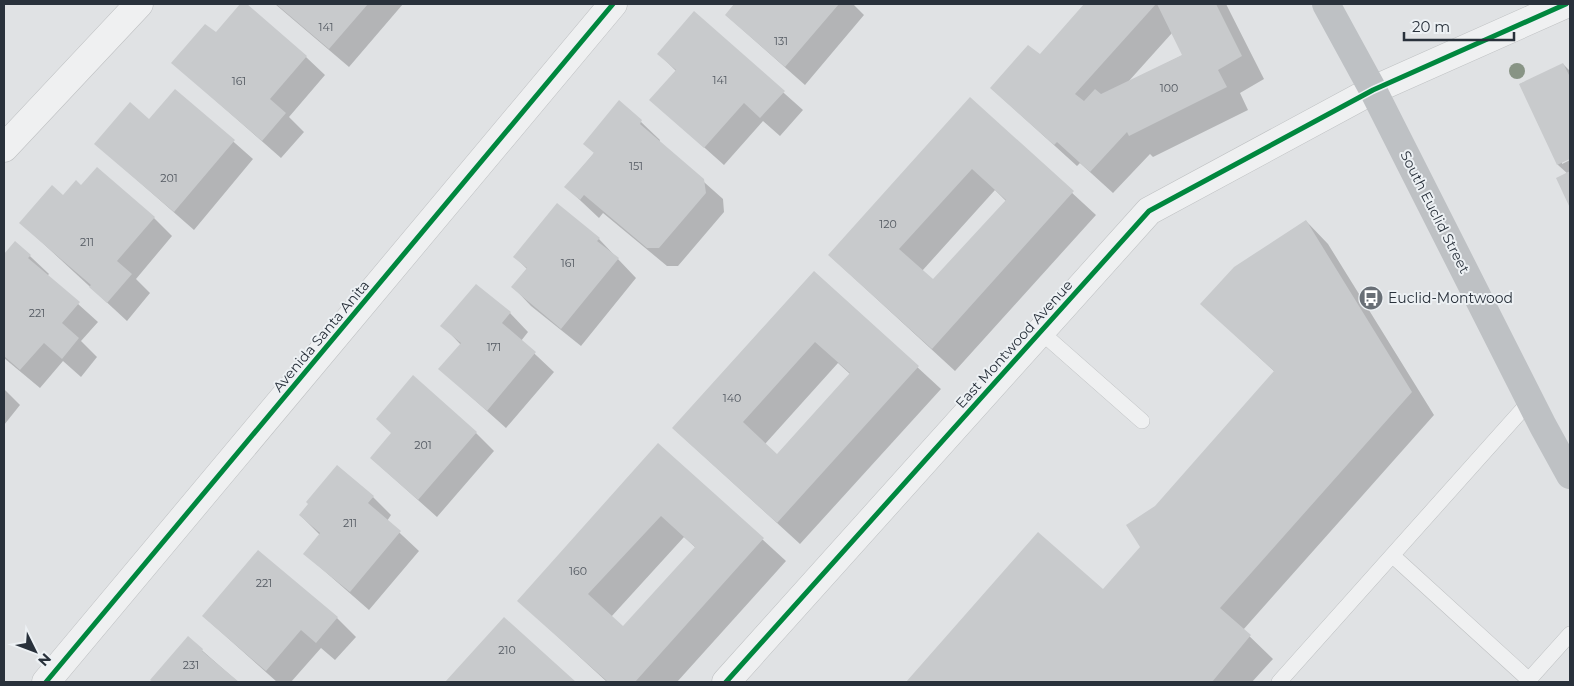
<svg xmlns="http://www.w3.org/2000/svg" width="1574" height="686" font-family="Montserrat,sans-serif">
<rect width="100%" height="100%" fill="#e0e2e4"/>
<!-- shadow -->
<path fill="#0003" fill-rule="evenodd" d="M 242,4 L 245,4 L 306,57 L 325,75 L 289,117 L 304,132 L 281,158 L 173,63 L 216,34 Z
M 275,4 L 403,4 L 349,67 Z
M 736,4 L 853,4 L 864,15 L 805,85 L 726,15 Z
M 1085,4 L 1226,4 L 1264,79 L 1240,93 L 1248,110 L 1153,157 L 1150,154 L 1113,193 L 1080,163 L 1077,166 L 991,88 L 1040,56 ZM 1172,33 L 1183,55 L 1128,82 Z
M 694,13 L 803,110 L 780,136 L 763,121 L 724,165 L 651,100 L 676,71 L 659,54 Z
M 1563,64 L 1570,71 L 1570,158 L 1562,162 L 1562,164 L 1570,160 L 1570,205 L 1558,178 L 1568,174 L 1558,165 L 1520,84 Z
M 175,90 L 253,159 L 194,230 L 96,144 L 149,121 Z
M 970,99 L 1096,215 L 955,371 L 829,255 ZM 995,190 L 1006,201 L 933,281 L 922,271 Z
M 620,102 L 660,140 L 659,142 L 723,199 L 724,212 L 678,266 L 667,266 L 603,213 L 599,218 L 566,187 L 594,153 Z
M 81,186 L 154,218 L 172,236 L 136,279 L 150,293 L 127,321 L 21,223 Z
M 557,205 L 599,239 L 636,278 L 581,346 L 531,306 L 513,287 L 527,269 L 515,257 Z
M 1306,221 L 1328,244 L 1434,415 L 1243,630 L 1273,659 L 1252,682 L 907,682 L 1038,534 L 1103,591 L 1142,547 L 1156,507 L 1275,372 L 1202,304 Z
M 15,242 L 49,274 L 47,276 L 98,322 L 81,341 L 97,357 L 81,377 L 63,361 L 40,388 L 4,358 L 4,256 Z
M 814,272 L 941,389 L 800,544 L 673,428 ZM 838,363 L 850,374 L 777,455 L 765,444 Z
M 510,313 L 528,332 L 521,341 L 554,372 L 506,428 L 440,369 L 461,345 L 442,325 Z
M 4,389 L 20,405 L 4,425 Z
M 476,433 L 494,451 L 437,517 L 371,458 Z
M 659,445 L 786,561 L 677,682 L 607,682 L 519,601 ZM 684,537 L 696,548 L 623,628 L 611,617 Z
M 373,497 L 391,515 L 387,521 L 419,551 L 369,610 L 305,554 L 320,535 L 300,515 Z
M 203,616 L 337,618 L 356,637 L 335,660 L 321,648 L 291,682 L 277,682 Z
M 504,619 L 574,682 L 447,682 Z
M 188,638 L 238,682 L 154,682 L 152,680 Z"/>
<!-- building -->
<path fill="#c8cacc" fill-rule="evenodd" d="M 240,4 L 247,4 L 307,56 L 270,99 L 286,113 L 262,141 L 171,63 L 205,24 L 216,32 Z
M 276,4 L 368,4 L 329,49 Z
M 734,4 L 839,4 L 785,67 L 725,15 Z
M 1084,4 L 1156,4 L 1075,94 L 1084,101 L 1095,89 L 1101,94 L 1182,55 L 1157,4 L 1216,4 L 1242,56 L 1218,70 L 1227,87 L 1129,136 L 1127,132 L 1090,172 L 1057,142 L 1054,145 L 990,88 L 1028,45 L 1040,54 Z
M 694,11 L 785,91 L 760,118 L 744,103 L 704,148 L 649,100 L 676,70 L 657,54 Z
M 1563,63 L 1570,77 L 1570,159 L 1557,165 L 1519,84 Z
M 175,89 L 235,140 L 174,212 L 94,144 L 130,102 L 149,119 Z
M 970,97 L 1074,191 L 932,349 L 828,255 ZM 972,169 L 1006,200 L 933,279 L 899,249 Z
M 619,100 L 642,120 L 640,124 L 704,179 L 706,193 L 659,248 L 647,248 L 584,195 L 580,200 L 564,187 L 594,153 L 583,144 Z
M 97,167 L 155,217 L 117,261 L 132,274 L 107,303 L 89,287 L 91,285 L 19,223 L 52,185 L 63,195 L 76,180 L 81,185 Z
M 1570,171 L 1570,208 L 1556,178 Z
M 557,203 L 600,238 L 597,241 L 619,258 L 561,329 L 511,287 L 527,268 L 513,257 Z
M 1306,220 L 1412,392 L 1220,608 L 1251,635 L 1212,682 L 906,682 L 1038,532 L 1103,589 L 1140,547 L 1126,525 L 1155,506 L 1274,371 L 1200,304 L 1234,267 Z
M 15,241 L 31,255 L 28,258 L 80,302 L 62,323 L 79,338 L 62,359 L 44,343 L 20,370 L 4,356 L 4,254 Z
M 814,271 L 919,366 L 777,523 L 672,428 ZM 815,342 L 850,373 L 777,454 L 743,422 Z
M 476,284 L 511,312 L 502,323 L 536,352 L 487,411 L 438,369 L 461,343 L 440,326 Z
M 413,375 L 477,432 L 418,500 L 370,458 L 391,433 L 376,419 Z
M 658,443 L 764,538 L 635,682 L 608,682 L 517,601 ZM 661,516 L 695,547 L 623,626 L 588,594 Z
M 337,465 L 374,496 L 368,503 L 401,531 L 350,592 L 303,554 L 320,533 L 299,515 L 308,504 L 306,502 Z
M 258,550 L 338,617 L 316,643 L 301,630 L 266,671 L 202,616 Z
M 504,617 L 576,682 L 445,682 Z
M 188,636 L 203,649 L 202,651 L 239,682 L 153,682 L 150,680 Z"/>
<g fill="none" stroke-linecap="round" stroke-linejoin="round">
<defs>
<path id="lane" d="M 1041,332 L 1142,421
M 1393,556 L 1529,680
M 1279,682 L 1530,401
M 1527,682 L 1570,634"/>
<path id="street" d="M 4,148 L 139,4
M 46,682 L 613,4
M 726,682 L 1149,211 L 1373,90 L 1566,4"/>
</defs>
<!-- lane casing -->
<use href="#lane" stroke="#bec0c2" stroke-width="16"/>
<!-- street casing -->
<use href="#street" stroke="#bec0c2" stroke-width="29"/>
<!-- lane -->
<use href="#lane" stroke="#eff0f1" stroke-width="15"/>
<!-- street -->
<use href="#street" stroke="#eff0f1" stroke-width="28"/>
<!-- secondary -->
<path stroke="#bec1c4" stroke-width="28" d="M 1326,4 L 1373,90 L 1543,426 L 1570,475"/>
<defs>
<path id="cycleway" d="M 46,682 L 613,4
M 726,682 L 1149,211 L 1373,90 L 1566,4"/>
</defs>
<!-- cycleway casing -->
<use href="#cycleway" stroke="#edf1f4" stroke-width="8"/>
<!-- cycleway -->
<use href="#cycleway" stroke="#00873e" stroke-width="5"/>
</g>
<!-- trees -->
<circle fill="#889485" cx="1517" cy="71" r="8"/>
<!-- icons -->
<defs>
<symbol id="bus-disc" viewBox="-11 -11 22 22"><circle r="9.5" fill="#696f76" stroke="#edf1f4"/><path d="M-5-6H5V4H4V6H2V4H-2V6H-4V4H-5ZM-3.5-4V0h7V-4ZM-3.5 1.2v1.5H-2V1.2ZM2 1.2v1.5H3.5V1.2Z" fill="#fff"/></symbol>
</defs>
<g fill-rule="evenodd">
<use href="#bus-disc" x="1357" y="284" width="28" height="28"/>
</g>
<g text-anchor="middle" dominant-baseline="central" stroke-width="4" stroke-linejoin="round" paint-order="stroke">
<!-- number labels -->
<g font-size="11" fill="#525860">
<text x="326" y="27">141</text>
<text x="781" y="41">131</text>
<text x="720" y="80">141</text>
<text x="239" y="81">161</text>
<text x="1169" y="88">100</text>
<text x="636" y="166">151</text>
<text x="169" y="178">201</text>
<text x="888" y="224">120</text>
<text x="87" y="242">211</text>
<text x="568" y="263">161</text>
<text x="37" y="313">221</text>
<text x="494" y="347">171</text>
<text x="732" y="398">140</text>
<text x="423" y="445">201</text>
<text x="350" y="523">211</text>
<text x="578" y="571">160</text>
<text x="264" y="583">221</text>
<text x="507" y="650">210</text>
<text x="191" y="665">231</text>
</g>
<!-- street labels -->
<g font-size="14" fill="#29313b" stroke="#edf1f4">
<text transform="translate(1435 212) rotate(63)">South Euclid Street</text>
<text transform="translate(321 336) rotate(-50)">Avenida Santa Anita</text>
<text transform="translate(1014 344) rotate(-48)">East Montwood Avenue</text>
</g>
<!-- poi labels -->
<g font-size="14" fill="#29313b" stroke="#edf1f4" text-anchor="start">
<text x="1388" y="298">Euclid-Montwood</text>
</g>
</g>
<!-- border -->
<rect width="1574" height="686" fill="none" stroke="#29313b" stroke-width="10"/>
<!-- north arrow -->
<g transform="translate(35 651) rotate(132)" stroke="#edf1f4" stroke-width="4" paint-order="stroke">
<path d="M0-4L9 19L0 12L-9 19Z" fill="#29313b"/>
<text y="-8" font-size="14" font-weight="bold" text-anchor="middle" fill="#29313b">N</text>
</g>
<!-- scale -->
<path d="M1404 32v8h110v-8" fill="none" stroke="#29313b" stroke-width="2.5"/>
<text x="1412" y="32" font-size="15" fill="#29313b" stroke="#edf1f4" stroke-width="4" paint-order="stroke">20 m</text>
</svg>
